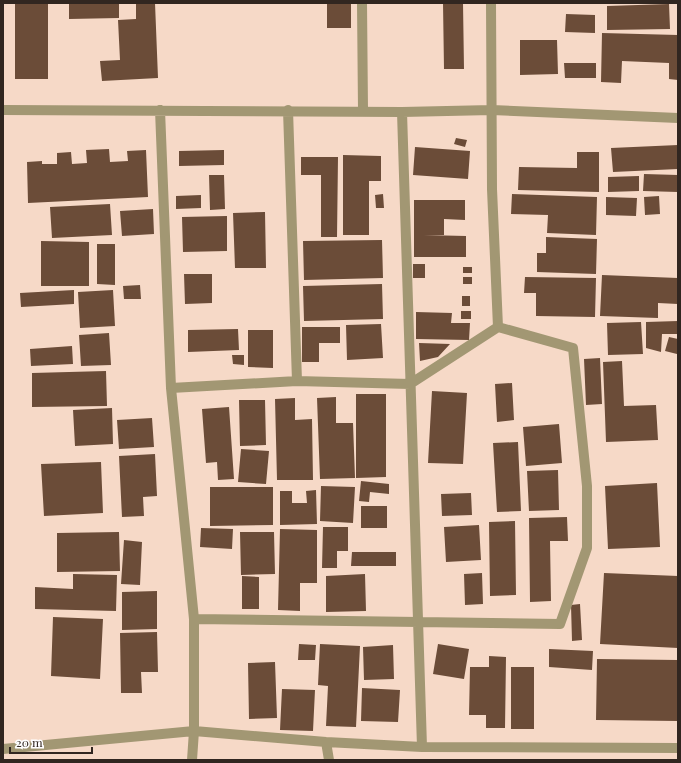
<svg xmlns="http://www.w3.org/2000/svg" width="681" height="763" font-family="'Playfair Display',serif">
<rect width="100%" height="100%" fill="#f6d9c7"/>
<!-- building -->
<path fill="#6b4c38" d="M 15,3 L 48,3 L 48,79 L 15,79 Z
M 69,3 L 119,3 L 119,18 L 69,19 Z
M 136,3 L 155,3 L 158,78 L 102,81 L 100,61 L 120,60 L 118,20 L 136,19 Z
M 327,3 L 351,3 L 351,28 L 327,28 Z
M 443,3 L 463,3 L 464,69 L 444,69 Z
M 669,4 L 670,29 L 607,30 L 607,6 Z
M 566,14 L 595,15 L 595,33 L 565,32 Z
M 602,33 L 678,35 L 678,80 L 669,79 L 669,63 L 622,61 L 621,83 L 601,82 Z
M 520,40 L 557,40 L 558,74 L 520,75 Z
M 564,63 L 596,63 L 596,78 L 565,78 Z
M 456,138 L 467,140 L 465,147 L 454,144 Z
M 678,145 L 678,169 L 613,172 L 611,148 Z
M 415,147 L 470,151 L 468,179 L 413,175 Z
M 109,149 L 110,162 L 128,161 L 127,151 L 146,150 L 148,197 L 28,203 L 27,162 L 42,161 L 42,164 L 57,164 L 57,153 L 71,152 L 72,164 L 87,163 L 86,150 Z
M 224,150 L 224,165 L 179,166 L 179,151 Z
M 577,152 L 599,152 L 599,192 L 518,190 L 519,167 L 577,168 Z
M 343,155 L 381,156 L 381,181 L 369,181 L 369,235 L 343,235 Z
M 301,157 L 338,157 L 337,237 L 321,237 L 321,175 L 301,175 Z
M 644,174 L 678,175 L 678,192 L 643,191 Z
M 209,175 L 224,175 L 225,209 L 210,210 Z
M 639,176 L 639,191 L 608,192 L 608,177 Z
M 383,194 L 384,208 L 376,208 L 375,195 Z
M 512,194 L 597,197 L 596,235 L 547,233 L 548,215 L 511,214 Z
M 201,195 L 201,208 L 176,209 L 176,196 Z
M 659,196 L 660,214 L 645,215 L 644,197 Z
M 606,197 L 637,198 L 636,216 L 606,215 Z
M 414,200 L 465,200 L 465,220 L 444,219 L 444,235 L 424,235 L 466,236 L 466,257 L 414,257 Z
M 110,204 L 112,235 L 52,238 L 50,207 Z
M 153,209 L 154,234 L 122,236 L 120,211 Z
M 265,212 L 266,268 L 235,268 L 233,213 Z
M 227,216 L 227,251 L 183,252 L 182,217 Z
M 546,237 L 597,239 L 596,274 L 537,272 L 537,253 L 546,253 Z
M 382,240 L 383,278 L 304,280 L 303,241 Z
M 41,241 L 89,242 L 89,286 L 41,286 Z
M 97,244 L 115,244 L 115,285 L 97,284 Z
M 413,264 L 425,264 L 425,278 L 413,278 Z
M 463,267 L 472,267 L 472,273 L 463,273 Z
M 184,274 L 212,274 L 212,303 L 185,304 Z
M 602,275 L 678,278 L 678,304 L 658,303 L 658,318 L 600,316 Z
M 463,277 L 472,277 L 472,284 L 463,284 Z
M 525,277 L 596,278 L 595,317 L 536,316 L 536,293 L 524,293 Z
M 382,284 L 383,319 L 304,321 L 303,286 Z
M 140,285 L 141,299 L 124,299 L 123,286 Z
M 74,290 L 74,304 L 21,307 L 20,293 Z
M 113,290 L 115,326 L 80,328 L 78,292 Z
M 462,296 L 470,296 L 470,306 L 462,306 Z
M 461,311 L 471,311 L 471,319 L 461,319 Z
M 416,312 L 452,313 L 451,323 L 470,323 L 469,340 L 416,339 Z
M 678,321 L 678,334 L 662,334 L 661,352 L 646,348 L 646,322 Z
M 641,322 L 643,354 L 608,355 L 607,323 Z
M 381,324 L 383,358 L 347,360 L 346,325 Z
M 302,327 L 340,327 L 340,343 L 319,343 L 319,362 L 302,362 Z
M 238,329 L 239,350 L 188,352 L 188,330 Z
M 248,330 L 273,330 L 273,368 L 248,367 Z
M 109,333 L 111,365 L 81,366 L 79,335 Z
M 669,337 L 678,339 L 677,354 L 665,351 Z
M 419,343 L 450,344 L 438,357 L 420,361 Z
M 72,346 L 73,364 L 31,366 L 30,349 Z
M 232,355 L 244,355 L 244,365 L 233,364 Z
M 600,358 L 602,404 L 586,405 L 584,359 Z
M 622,361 L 624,406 L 656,405 L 658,440 L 606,442 L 603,362 Z
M 106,371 L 107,406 L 32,407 L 32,373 Z
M 512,383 L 514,420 L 497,422 L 495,384 Z
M 432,391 L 467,393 L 463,464 L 428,463 Z
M 356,394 L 386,394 L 386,477 L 356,478 Z
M 336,397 L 336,423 L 353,423 L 355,478 L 320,479 L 317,398 Z
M 295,398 L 295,420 L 312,419 L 313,480 L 277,480 L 275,399 Z
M 239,400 L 265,400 L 266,445 L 240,446 Z
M 229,407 L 234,479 L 218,480 L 217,462 L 206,463 L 202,409 Z
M 112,408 L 113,444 L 75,446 L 73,410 Z
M 152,418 L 154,447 L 119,449 L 117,420 Z
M 559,424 L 562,463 L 526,466 L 523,427 Z
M 518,442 L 521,511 L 497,512 L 493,443 Z
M 241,449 L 269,451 L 266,484 L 238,482 Z
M 155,454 L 157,496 L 143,497 L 144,516 L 122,517 L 119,456 Z
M 101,462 L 103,513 L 44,516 L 41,464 Z
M 558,470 L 559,510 L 529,511 L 527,471 Z
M 361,481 L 389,484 L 389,494 L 370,492 L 369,502 L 359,501 Z
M 657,483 L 660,547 L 608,549 L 605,486 Z
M 321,486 L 355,487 L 353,523 L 320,521 Z
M 210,487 L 273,487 L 273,525 L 210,526 Z
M 316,490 L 317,524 L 280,525 L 280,491 L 292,491 L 292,503 L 307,503 L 306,491 Z
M 471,493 L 472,515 L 442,516 L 441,494 Z
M 361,506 L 387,506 L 387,528 L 361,528 Z
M 567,517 L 568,541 L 550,541 L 551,601 L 530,602 L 529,518 Z
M 515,521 L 516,595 L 490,596 L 489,522 Z
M 479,525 L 481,560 L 446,562 L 444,527 Z
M 323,527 L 348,527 L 348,551 L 337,551 L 337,568 L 322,568 Z
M 201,528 L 233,529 L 232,549 L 200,547 Z
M 280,529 L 317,530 L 317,583 L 300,583 L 300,611 L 278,610 Z
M 119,532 L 120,571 L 57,572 L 57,533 Z
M 240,532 L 274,532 L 275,574 L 241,575 Z
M 124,540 L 142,542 L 140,585 L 121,584 Z
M 352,552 L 396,552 L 396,566 L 351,566 Z
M 482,573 L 483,604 L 465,605 L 464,574 Z
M 604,573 L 678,576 L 678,648 L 600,644 Z
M 73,574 L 117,575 L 116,611 L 35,609 L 35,587 L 73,589 Z
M 365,574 L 366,611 L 326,612 L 326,576 Z
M 242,576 L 259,577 L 259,609 L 242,609 Z
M 157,591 L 157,629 L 122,630 L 122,592 Z
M 580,604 L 582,640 L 572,641 L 571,605 Z
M 53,617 L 103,619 L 100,679 L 51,676 Z
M 157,632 L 158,672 L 141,672 L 142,693 L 121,693 L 120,633 Z
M 299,644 L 316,645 L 315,660 L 298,660 Z
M 320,644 L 360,646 L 356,727 L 326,726 L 328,686 L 318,685 Z
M 438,644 L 469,649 L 464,679 L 433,674 Z
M 393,645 L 394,679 L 364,680 L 363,647 Z
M 549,649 L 593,651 L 592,670 L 549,667 Z
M 489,656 L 506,657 L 505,728 L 486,728 L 486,715 L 469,715 L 470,667 L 489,667 Z
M 597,659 L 678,660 L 678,721 L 596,720 Z
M 275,662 L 277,718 L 249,719 L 248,663 Z
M 511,667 L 534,667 L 534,729 L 511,729 Z
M 362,688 L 400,690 L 398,722 L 361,721 Z
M 282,689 L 315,690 L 313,731 L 280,730 Z"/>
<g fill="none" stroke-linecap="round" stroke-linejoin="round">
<!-- street -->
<path stroke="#a29773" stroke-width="10" d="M 362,3 L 363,110
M 491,3 L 492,189 L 498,327
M 3,110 L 402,112 L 492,110 L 678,118
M 160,110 L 171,388 L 194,619 L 194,731 L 192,760
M 288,110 L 297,381
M 402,112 L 422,747
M 171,388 L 297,381 L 410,384 L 498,327 L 573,348 L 587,486 L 587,548 L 560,624 L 194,619
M 326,742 L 329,760
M 3,749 L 194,731 L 326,742 L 422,747 L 678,748"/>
</g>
<!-- border -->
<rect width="681" height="763" fill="none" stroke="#312620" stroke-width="8"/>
<!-- scale -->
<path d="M10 747v6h82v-6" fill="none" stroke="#312620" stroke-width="2"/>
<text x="16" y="747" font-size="12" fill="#312620" stroke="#ffffff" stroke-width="3" paint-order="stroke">20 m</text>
</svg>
